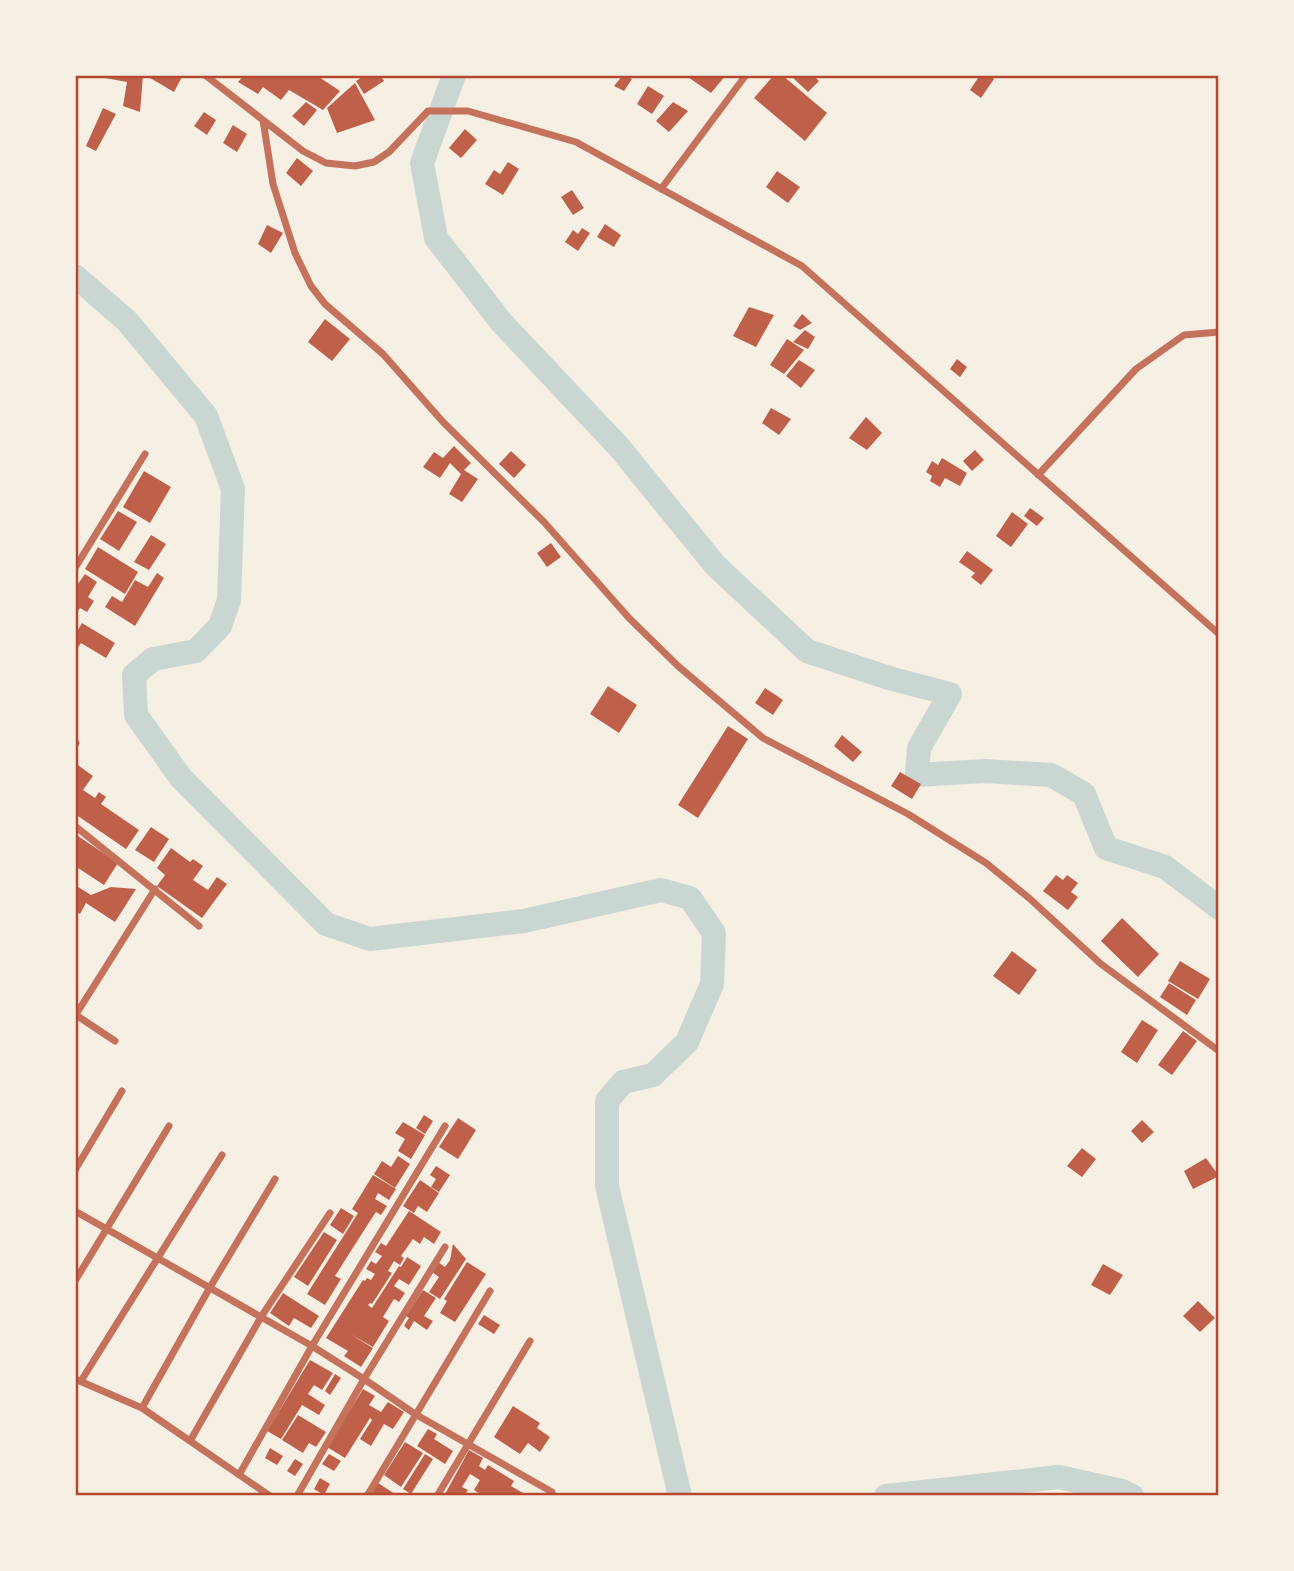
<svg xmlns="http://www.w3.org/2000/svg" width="1294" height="1571" font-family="'DejaVu Sans',sans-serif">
<rect width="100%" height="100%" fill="#f6efe4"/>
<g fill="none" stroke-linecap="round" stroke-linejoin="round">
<!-- river -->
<path stroke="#c9d6d2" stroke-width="24" d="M 454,75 L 422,163 L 436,238 L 502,323 L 619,447 L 715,565 L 807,651 L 889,678 L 950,694 L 919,748 L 917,775 L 985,771 L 1051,775 L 1084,794 L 1106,848 L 1165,867 L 1219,908
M 75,276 L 127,321 L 206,416 L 233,489 L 229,600 L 220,626 L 196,651 L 153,659 L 134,675 L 136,715 L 181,778 L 326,924 L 370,939 L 524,921 L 661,890 L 690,898 L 714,933 L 712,984 L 687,1042 L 653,1075 L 623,1082 L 607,1101 L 607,1186 L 680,1496
M 886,1496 L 1059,1477 L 1122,1491 L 1132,1496"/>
</g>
<!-- building -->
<path fill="#bf614a" d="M 106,75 L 143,75 L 140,112 L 123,106 L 127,82 L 105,78 Z
M 145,75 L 183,75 L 174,92 Z
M 244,75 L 316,75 L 340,91 L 323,110 L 289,90 L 281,100 L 263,87 L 258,94 L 238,82 Z
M 365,75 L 380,75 L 384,81 L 364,94 L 356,81 Z
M 623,75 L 632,79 L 624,91 L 614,86 Z
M 685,75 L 726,75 L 711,93 Z
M 774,75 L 782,75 L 827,113 L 805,141 L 754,98 Z
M 790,75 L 813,75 L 819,81 L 808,92 Z
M 980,75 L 990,75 L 994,79 L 981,98 L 970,90 Z
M 355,83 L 375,120 L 337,133 L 327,108 Z
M 648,86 L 664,96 L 652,114 L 637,104 Z
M 306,102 L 317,110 L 304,126 L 292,116 Z
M 673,102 L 688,111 L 669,132 L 656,121 Z
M 103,108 L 116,114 L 96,151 L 86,146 Z
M 204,112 L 216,120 L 207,135 L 194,126 Z
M 233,125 L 247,134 L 237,152 L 223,143 Z
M 465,129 L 477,140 L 461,158 L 449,148 Z
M 297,158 L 313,171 L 301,186 L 286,173 Z
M 508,162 L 519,169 L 503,195 L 485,184 L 494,170 L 500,174 Z
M 777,171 L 800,187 L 788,203 L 766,187 Z
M 572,190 L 584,208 L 573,215 L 561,197 Z
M 605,224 L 621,235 L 614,247 L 597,237 Z
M 267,225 L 283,233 L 271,253 L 258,244 Z
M 582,228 L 590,233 L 578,251 L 565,242 L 573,230 L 578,234 Z
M 749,307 L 774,315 L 756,347 L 733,336 Z
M 802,314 L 812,323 L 800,330 L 793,326 Z
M 325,319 L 350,339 L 332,361 L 308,342 Z
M 805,330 L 815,337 L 808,349 L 793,342 Z
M 787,339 L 804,350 L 784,374 L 770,365 Z
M 957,359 L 967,367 L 960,377 L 950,369 Z
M 799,360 L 815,370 L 801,388 L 786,376 Z
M 771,408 L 791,419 L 779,435 L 762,423 Z
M 866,417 L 882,433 L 867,450 L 849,438 Z
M 454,446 L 471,463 L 464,470 L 478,479 L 462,502 L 449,494 L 461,474 L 450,463 L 440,478 L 423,467 L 434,452 L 443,458 Z
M 975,450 L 984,460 L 972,471 L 963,461 Z
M 511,451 L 526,465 L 514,478 L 499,464 Z
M 942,458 L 967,473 L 960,486 L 945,478 L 940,487 L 930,481 L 932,476 L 926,472 L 932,461 L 938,465 Z
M 144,471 L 171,487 L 150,523 L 123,507 Z
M 1030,508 L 1044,518 L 1037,526 L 1024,516 Z
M 118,511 L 137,522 L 119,551 L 100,539 Z
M 1012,512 L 1028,524 L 1011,547 L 996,536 Z
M 151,535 L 166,544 L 149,570 L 134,562 Z
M 551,543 L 561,557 L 547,567 L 537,553 Z
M 98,547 L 138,572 L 125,594 L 85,569 Z
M 967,551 L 993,570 L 981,585 L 971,577 L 975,573 L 959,562 Z
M 157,573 L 164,578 L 135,626 L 105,607 L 112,596 L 122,602 L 135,580 L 148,587 Z
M 85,574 L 97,582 L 88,597 L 94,601 L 87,612 L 80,608 L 75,615 L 75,588 Z
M 82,623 L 115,643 L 106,658 L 81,643 L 75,652 L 75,635 Z
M 608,686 L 637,705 L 619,733 L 590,714 Z
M 765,688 L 783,700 L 773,715 L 755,703 Z
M 728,726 L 748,739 L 698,818 L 678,805 Z
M 842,735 L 862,752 L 853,762 L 834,746 Z
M 75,763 L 93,776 L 83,790 L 95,798 L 99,792 L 106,797 L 101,804 L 139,830 L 126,849 L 75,814 Z
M 900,772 L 921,784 L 912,799 L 891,786 Z
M 151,827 L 169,839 L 154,862 L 135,850 Z
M 78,836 L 118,863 L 104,885 L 75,866 L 75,840 Z
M 171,848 L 190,862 L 193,859 L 203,866 L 193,880 L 208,890 L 217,877 L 227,884 L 202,918 L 157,886 L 165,875 L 157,868 Z
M 1056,875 L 1063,880 L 1067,875 L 1078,883 L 1071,892 L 1078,897 L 1068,910 L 1043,891 Z
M 75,885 L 91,895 L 111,887 L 136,889 L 115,922 L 86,903 L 80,914 L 75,911 Z
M 1122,918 L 1159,954 L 1138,977 L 1101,941 Z
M 1012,951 L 1037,970 L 1019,995 L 993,976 Z
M 1180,961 L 1210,979 L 1198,999 L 1168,981 Z
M 1169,983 L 1196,1000 L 1187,1015 L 1160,997 Z
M 1142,1020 L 1158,1030 L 1137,1063 L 1121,1052 Z
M 1183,1031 L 1197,1041 L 1172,1075 L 1158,1065 Z
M 424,1115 L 433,1121 L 425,1134 L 416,1128 Z
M 458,1118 L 476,1130 L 458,1159 L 439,1147 Z
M 1142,1120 L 1154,1132 L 1142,1143 L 1131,1131 Z
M 403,1122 L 425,1135 L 411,1159 L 398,1151 L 405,1139 L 395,1133 Z
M 1082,1148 L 1096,1159 L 1082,1177 L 1067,1166 Z
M 398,1156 L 410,1164 L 395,1188 L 374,1174 L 382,1161 L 391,1167 Z
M 1206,1158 L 1219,1176 L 1193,1189 L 1184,1171 Z
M 436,1166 L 450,1175 L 439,1192 L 431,1187 L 436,1179 L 430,1175 Z
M 373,1175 L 396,1189 L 389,1200 L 378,1193 L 375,1199 L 387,1206 L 381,1215 L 376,1212 L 370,1221 L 335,1276 L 341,1279 L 325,1305 L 307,1294 L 358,1213 L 352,1209 Z
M 420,1180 L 439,1193 L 427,1212 L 418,1206 L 414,1213 L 403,1206 Z
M 341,1208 L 354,1216 L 343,1234 L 330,1225 Z
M 409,1211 L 441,1232 L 434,1244 L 424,1237 L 420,1244 L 413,1239 L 401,1256 L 404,1258 L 400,1265 L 394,1261 L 388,1271 L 392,1273 L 372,1304 L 370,1303 L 368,1305 L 372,1308 L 399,1266 L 401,1267 L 407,1257 L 421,1266 L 409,1285 L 399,1279 L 394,1286 L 405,1293 L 399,1302 L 394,1299 L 383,1317 L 389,1321 L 373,1347 L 350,1334 L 373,1348 L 361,1367 L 344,1356 L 348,1351 L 326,1338 L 363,1280 L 365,1281 L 367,1278 L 371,1280 L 375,1274 L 366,1269 L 371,1261 L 376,1264 L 382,1256 L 375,1252 L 381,1243 L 386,1246 Z
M 324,1232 L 337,1240 L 308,1286 L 294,1277 Z
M 453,1244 L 466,1259 L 440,1299 L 429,1292 L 439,1277 L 432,1272 L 438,1262 L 445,1267 L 450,1260 Z
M 467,1262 L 486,1274 L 455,1322 L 440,1313 L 447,1301 L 444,1299 Z
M 1103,1264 L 1123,1275 L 1110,1295 L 1091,1285 Z
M 423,1290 L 436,1298 L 424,1316 L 433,1321 L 427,1330 L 414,1321 L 409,1330 L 404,1326 L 409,1318 L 406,1316 Z
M 283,1293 L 319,1316 L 311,1328 L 294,1318 L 289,1326 L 270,1313 Z
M 1198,1301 L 1215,1318 L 1200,1332 L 1183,1316 Z
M 484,1315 L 500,1325 L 494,1334 L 478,1324 Z
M 310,1360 L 333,1373 L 322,1390 L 314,1385 L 308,1394 L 325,1405 L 319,1415 L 302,1405 L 281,1439 L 267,1431 Z
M 335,1374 L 341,1378 L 330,1395 L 325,1391 Z
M 363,1389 L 375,1396 L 369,1405 L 381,1412 L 388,1402 L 404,1412 L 393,1429 L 384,1424 L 371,1446 L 360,1439 L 372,1420 L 370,1418 L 345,1458 L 327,1447 Z
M 513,1406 L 540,1423 L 537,1428 L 550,1437 L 540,1452 L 528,1443 L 520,1454 L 494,1437 Z
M 298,1415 L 326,1432 L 316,1447 L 309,1443 L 303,1453 L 282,1440 Z
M 428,1429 L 437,1434 L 434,1439 L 453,1451 L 445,1464 L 417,1446 Z
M 405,1442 L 423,1453 L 401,1487 L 384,1475 Z
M 270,1448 L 283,1456 L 277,1465 L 265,1458 Z
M 469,1450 L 483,1458 L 479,1466 L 485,1470 L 488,1465 L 514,1481 L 511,1486 L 528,1496 L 483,1496 L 474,1490 L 480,1480 L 470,1474 L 462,1487 L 468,1490 L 464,1496 L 444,1496 Z
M 329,1454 L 341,1461 L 334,1471 L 322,1464 Z
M 425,1454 L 433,1459 L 411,1494 L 403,1489 Z
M 295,1459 L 303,1464 L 295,1476 L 287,1471 Z
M 320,1478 L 330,1484 L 324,1495 L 314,1489 Z
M 378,1483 L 395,1494 L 394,1496 L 370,1496 Z"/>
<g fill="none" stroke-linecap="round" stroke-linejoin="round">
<!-- minor -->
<path stroke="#c5725c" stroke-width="7" d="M 205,75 L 303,151 L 326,163 L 355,166 L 374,162 L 389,152 L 428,111 L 468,111 L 576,142 L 802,266 L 1219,634
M 263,120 L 273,184 L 295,253 L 311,286 L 325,304 L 383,354 L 443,422 L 544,522 L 629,618 L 678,666 L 763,738 L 908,814 L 986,863 L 1029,898 L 1101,964 L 1219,1051
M 661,189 L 746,75
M 1038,475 L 1136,369 L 1184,335 L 1219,332
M 75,568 L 145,454
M 75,744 L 76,743
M 75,826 L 199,926
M 76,1015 L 115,1041
M 75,1016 L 155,889
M 75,1170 L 122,1091
M 75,1211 L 312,1346 L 364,1379 L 415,1414 L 552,1492 L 550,1496
M 75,1281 L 169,1126
M 75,1379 L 142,1408 L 270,1496
M 81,1381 L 222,1155
M 142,1408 L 209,1289 L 275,1179
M 190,1441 L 261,1317 L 330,1213
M 239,1475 L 312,1346 L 445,1126
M 297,1496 L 364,1379 L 445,1247
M 367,1496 L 490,1291
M 437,1496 L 530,1341"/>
</g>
<!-- border -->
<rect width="1294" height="1571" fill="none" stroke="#f6efe4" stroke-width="154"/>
<rect x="77" y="77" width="1140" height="1417" fill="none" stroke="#b5482f" stroke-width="2.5"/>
</svg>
